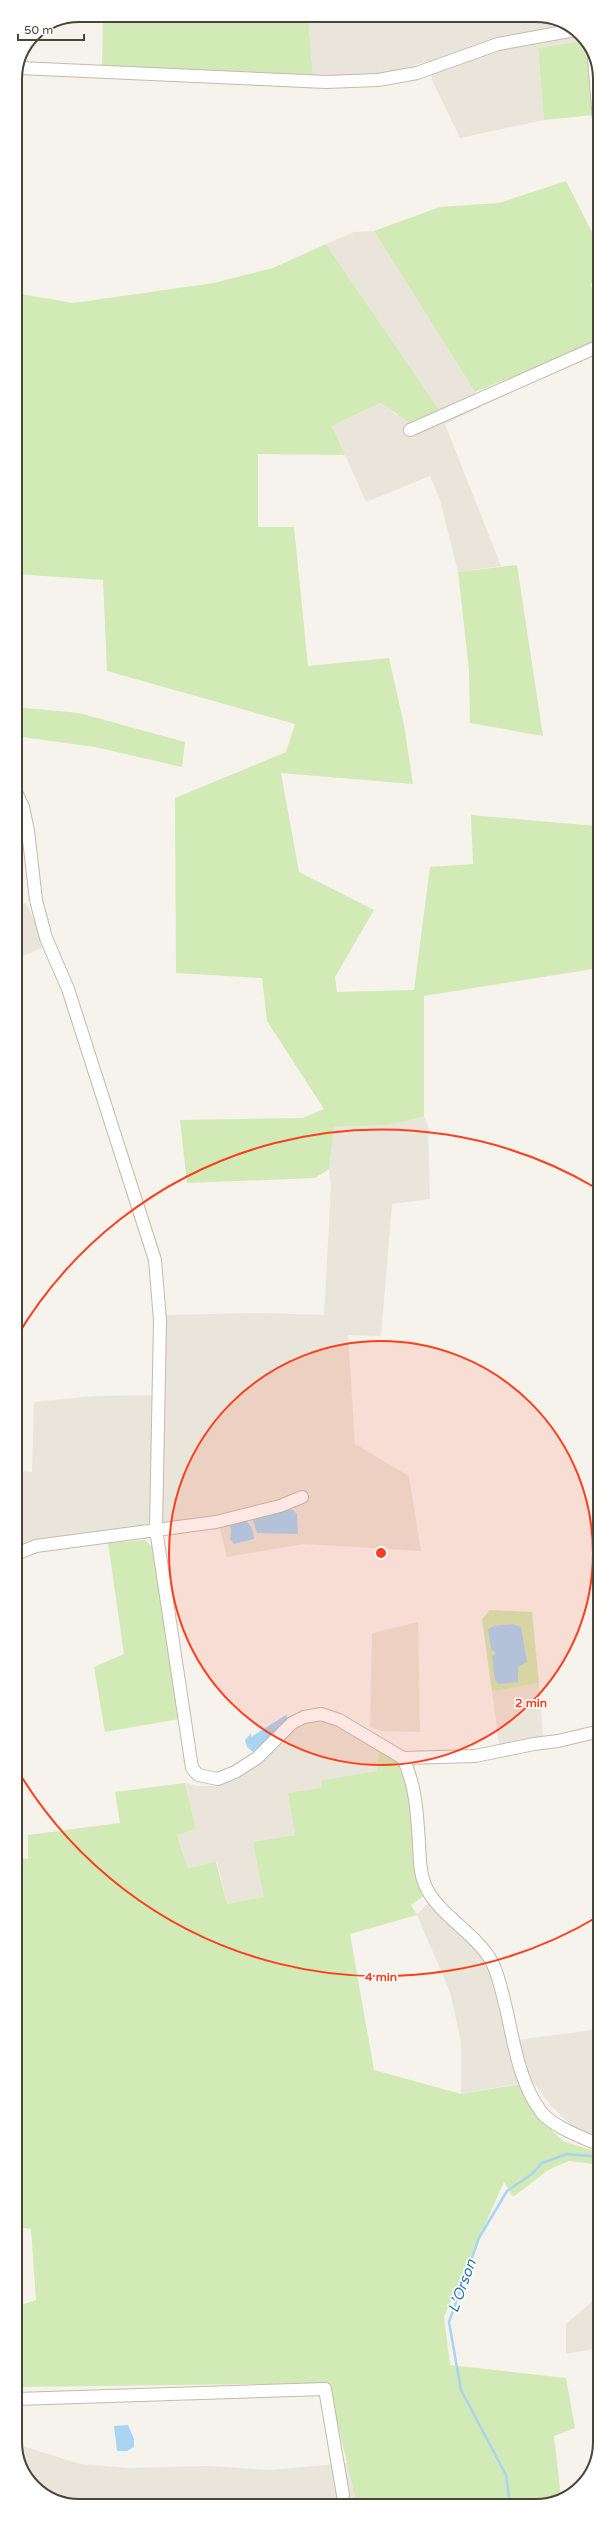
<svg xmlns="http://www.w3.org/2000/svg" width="615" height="2521" font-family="'Varela Round',sans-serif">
<rect width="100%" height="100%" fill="#f6f3ec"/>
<!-- residential -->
<path fill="#eae5da" d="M 308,15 L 544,16 L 578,31 L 599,67 L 599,115 L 575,42 L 538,48 L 544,120 L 460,138 L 432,80 L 429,61 L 390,72 L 354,77 L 313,76 Z
M 374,231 L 475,392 L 481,407 L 445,424 L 501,566 L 458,572 L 440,500 L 430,476 L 366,502 L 332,426 L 382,403 L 397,415 L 439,410 L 326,244 L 354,232 Z
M 26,903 L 47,946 L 15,959 L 15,905 Z
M 424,1117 L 428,1126 L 430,1199 L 392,1204 L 381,1336 L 348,1335 L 355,1444 L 409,1476 L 421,1551 L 304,1544 L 227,1557 L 217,1518 L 16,1550 L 16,1471 L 32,1472 L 34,1402 L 94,1396 L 164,1395 L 167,1315 L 258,1313 L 324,1315 L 331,1187 L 329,1169 L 334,1127 L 387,1125 Z
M 418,1622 L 420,1732 L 381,1731 L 370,1727 L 372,1633 Z
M 539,1683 L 543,1736 L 499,1744 L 492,1692 Z
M 305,1721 L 324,1721 L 340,1726 L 379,1749 L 377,1771 L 322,1780 L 322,1788 L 295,1835 L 253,1842 L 265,1897 L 227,1904 L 217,1862 L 188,1868 L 177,1834 L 196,1829 L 185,1783 L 197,1786 L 214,1786 L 236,1780 Z
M 430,1901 L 474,1945 L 486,1962 L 496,1983 L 510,2041 L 600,2029 L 600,2138 L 573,2127 L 552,2107 L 532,2081 L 461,2094 L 461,2042 L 450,1992 L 417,1915 Z
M 600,2295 L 600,2348 L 566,2354 L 566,2324 Z
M 16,2444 L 80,2464 L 129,2468 L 209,2466 L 270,2470 L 347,2463 L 357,2505 L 107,2506 L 50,2496 L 37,2490 L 16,2454 Z"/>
<!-- green -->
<path fill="#d2eab5" d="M 103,15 L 308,15 L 313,76 L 204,73 L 102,65 Z
M 575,42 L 585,45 L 594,115 L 544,120 L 538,48 Z
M 566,181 L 599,246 L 599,276 L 590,285 L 599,298 L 599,341 L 475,392 L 374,231 L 440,207 L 499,203 Z
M 326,244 L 439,410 L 412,424 L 381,403 L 332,426 L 345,455 L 258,454 L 258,527 L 294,527 L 308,666 L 389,658 L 404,725 L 413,784 L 281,773 L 299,872 L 374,910 L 335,977 L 337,992 L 414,990 L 430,867 L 473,864 L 471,815 L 596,826 L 599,833 L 599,968 L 424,996 L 424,1117 L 387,1125 L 334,1127 L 329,1169 L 315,1178 L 187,1183 L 180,1120 L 303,1118 L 324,1109 L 267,1021 L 262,978 L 176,973 L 175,798 L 286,752 L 295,724 L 107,671 L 103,580 L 15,574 L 15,293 L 73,303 L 214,283 L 273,268 Z
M 517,565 L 543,736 L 470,723 L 469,670 L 458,572 Z
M 15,707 L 79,713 L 185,742 L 182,767 L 95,747 L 15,736 Z
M 145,1540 L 154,1548 L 179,1719 L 105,1732 L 94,1667 L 124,1654 L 108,1543 Z
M 490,1610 L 532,1612 L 539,1683 L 492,1692 L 482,1619 Z
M 379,1749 L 398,1762 L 411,1788 L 425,1895 L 411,1905 L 417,1915 L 350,1934 L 374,2070 L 461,2094 L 521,2084 L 544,2123 L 563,2141 L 597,2152 L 593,2164 L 569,2161 L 548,2170 L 513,2197 L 504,2182 L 444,2317 L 450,2365 L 566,2378 L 575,2428 L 554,2436 L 561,2497 L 548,2505 L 357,2505 L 328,2383 L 16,2387 L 16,2307 L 36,2300 L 31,2229 L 16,2227 L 16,1857 L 28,1859 L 28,1835 L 120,1823 L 115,1792 L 185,1783 L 196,1829 L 177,1835 L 188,1868 L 216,1862 L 227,1904 L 264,1897 L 253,1842 L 295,1835 L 288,1793 L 322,1788 L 322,1780 L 377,1771 Z
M 50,2496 L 107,2506 L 75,2506 Z"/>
<!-- water -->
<path fill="#a9d4f2" d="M 285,1510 L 293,1510 L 297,1514 L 298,1534 L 257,1533 L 252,1517 Z
M 245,1519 L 252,1528 L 254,1539 L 234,1544 L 230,1539 L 231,1530 L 229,1522 Z
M 512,1624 L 521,1627 L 527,1662 L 518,1667 L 518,1682 L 499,1684 L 495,1680 L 492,1657 L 496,1653 L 491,1649 L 488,1629 L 494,1626 Z
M 286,1715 L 288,1718 L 258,1748 L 253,1752 L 247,1747 L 245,1740 L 251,1733 L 251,1737 Z
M 128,2425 L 134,2439 L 134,2447 L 127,2451 L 117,2451 L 114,2426 Z"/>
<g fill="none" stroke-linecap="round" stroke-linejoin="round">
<!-- stream -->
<path stroke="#a9d4f2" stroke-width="2.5" d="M 510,2505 L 506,2475 L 461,2390 L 449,2322 L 479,2238 L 507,2191 L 532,2174 L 542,2163 L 567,2154 L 600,2157"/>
<defs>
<path id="minor" d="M 594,58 L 599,120
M 19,68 L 326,82 L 378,80 L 417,73 L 498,44 L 575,30
M 410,430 L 599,346
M 15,790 L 23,807 L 28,831 L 36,900 L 46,938 L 68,989 L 155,1260 L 160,1320 L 156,1529 L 192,1768 L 198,1775 L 218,1779 L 235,1772 L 257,1758 L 292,1723 L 304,1717 L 321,1714 L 339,1720 L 403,1758 L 475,1756 L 534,1744 L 558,1741 L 600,1731
M 16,1554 L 36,1546 L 216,1522 L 280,1506 L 302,1497
M 403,1758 C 416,1786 417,1813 419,1843 C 420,1857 419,1871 425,1885 C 437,1914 476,1933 492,1962 C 499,1976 502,1993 506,2008 C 514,2043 519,2083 542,2113 C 554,2127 583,2138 600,2145
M 16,2399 L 325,2389 L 343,2495"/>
</defs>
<!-- minor casing -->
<use href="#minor" stroke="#c2bbae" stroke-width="14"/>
<!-- minor -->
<use href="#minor" stroke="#fff" stroke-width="12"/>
</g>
<!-- distance rings -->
<circle cx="381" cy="1553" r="212" fill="#fc3f1d" fill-opacity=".12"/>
<g fill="none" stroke="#fc3f1d" stroke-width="2">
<circle cx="381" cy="1553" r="212"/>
<path d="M599 1916A424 424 0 0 1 18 1771M16 1338A424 424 0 0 1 596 1188"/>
</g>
<g text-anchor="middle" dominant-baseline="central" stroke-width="3.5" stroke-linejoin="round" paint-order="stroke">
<!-- water labels -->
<g font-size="15" font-style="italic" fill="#2e7ab2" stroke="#fff">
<text transform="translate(462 2286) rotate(-70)">L’Orson</text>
</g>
</g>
<!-- crop -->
<path d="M0 0H615V2521H0ZM79 22H536A57 57 0 0 1 593 79V2442A57 57 0 0 1 536 2499H79A57 57 0 0 1 22 2442V79A57 57 0 0 1 79 22Z" fill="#fff" fill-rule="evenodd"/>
<path fill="none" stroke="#4b4439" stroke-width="2" d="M79 22H536A57 57 0 0 1 593 79V2442A57 57 0 0 1 536 2499H79A57 57 0 0 1 22 2442V79A57 57 0 0 1 79 22Z"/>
<circle cx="381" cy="1553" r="6" fill="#fc3f1d" stroke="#fff" stroke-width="2"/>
<g font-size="12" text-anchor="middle" font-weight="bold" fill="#fc3f1d" stroke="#fff" stroke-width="3.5" stroke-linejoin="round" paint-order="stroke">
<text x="531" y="1707">2 min</text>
<text x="381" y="1981">4 min</text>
</g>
<!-- scale -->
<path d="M18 34v6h66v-6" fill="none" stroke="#4b4439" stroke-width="2"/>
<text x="24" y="34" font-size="12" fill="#4b4439" stroke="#ffffff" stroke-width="3" paint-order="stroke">50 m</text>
</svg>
